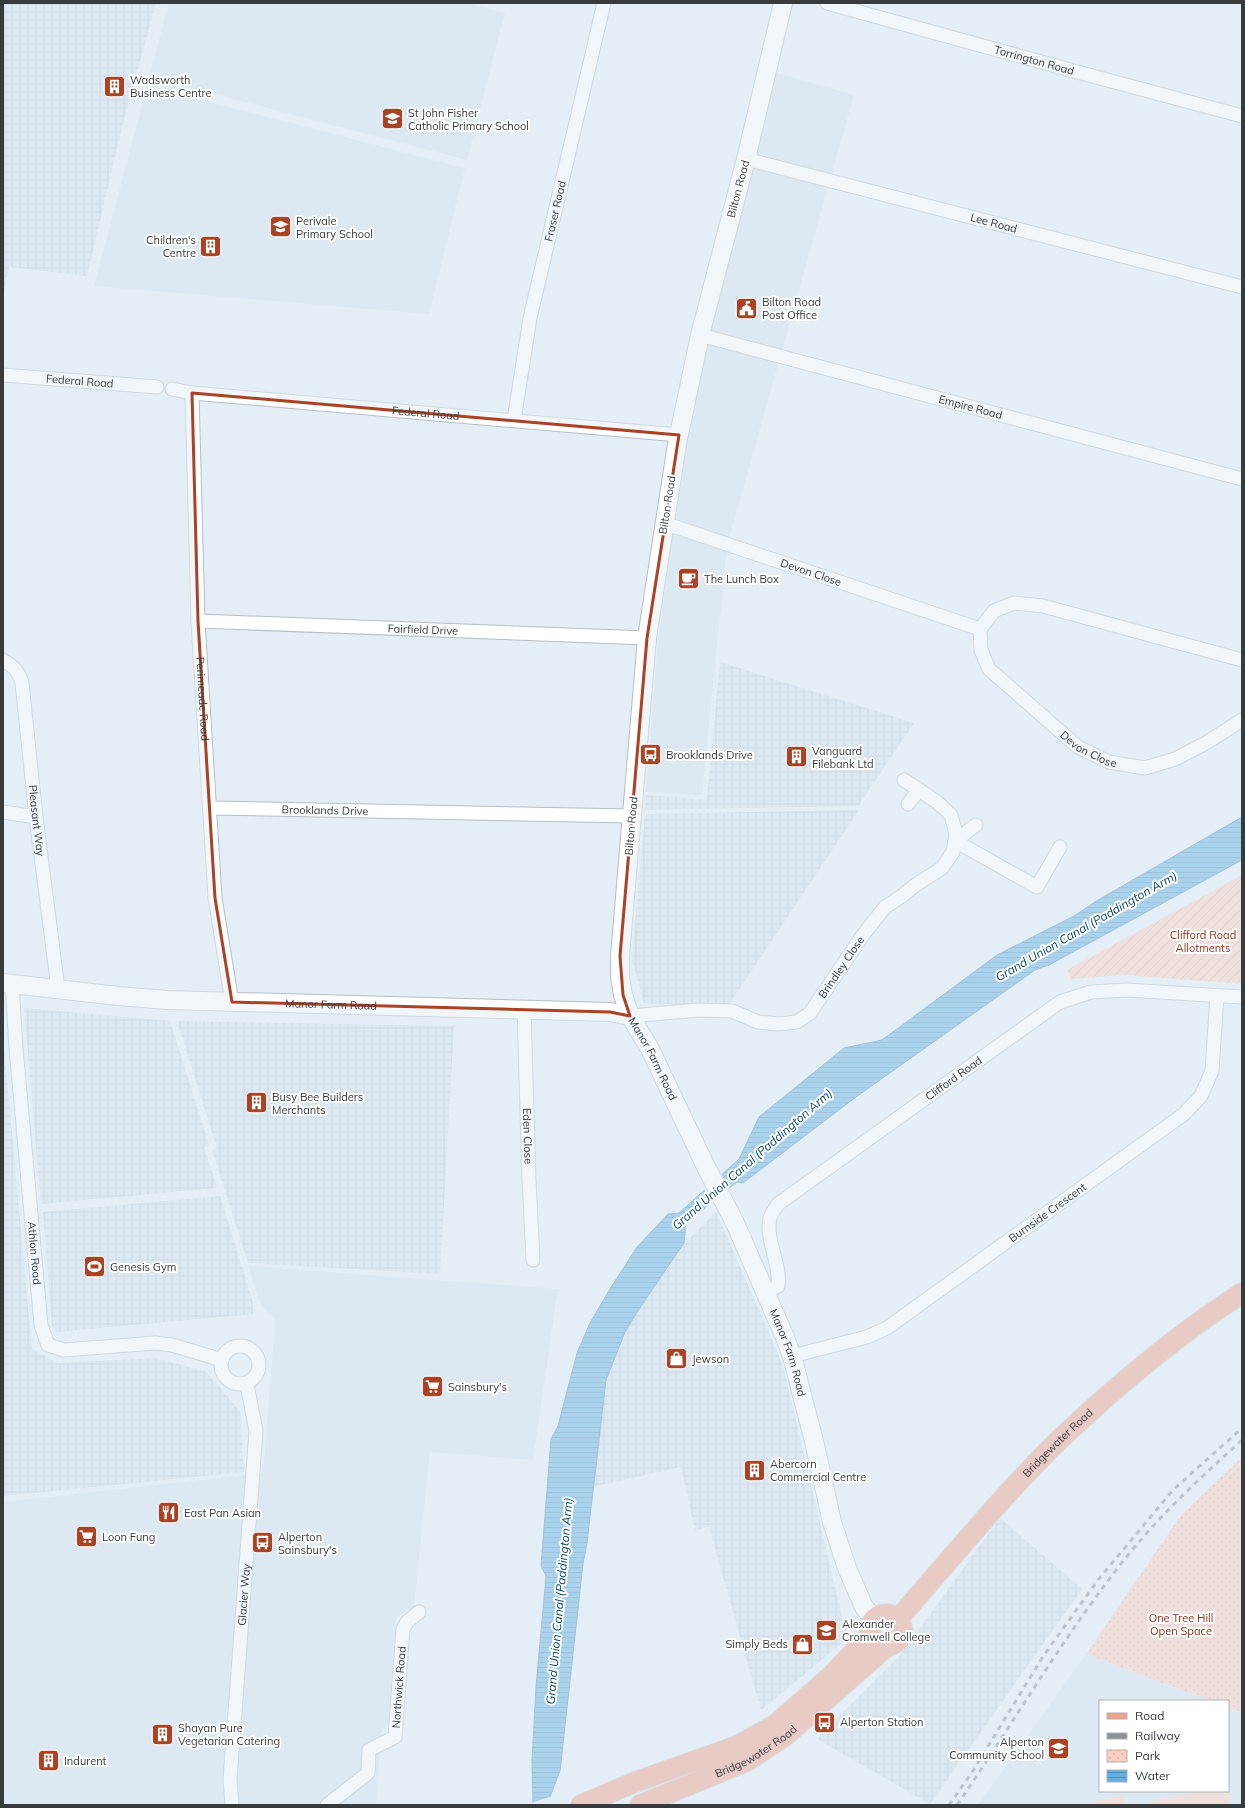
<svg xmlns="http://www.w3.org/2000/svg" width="1245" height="1808" font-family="Mulish,sans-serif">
<defs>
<pattern id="industrial-grid" width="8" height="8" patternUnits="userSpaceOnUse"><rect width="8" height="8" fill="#d2e3ee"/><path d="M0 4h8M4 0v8" fill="none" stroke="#b5c4cd"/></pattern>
<pattern id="park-dots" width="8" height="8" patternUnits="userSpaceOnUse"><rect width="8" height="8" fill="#fdcec0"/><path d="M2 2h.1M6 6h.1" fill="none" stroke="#d9b2a6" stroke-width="1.8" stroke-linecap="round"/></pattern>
<pattern id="garden-furrows" width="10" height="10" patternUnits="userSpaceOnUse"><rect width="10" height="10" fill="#fdcec0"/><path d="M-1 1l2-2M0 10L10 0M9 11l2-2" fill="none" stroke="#d9b2a6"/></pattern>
<pattern id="water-rules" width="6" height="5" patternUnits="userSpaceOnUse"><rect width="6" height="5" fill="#63afe1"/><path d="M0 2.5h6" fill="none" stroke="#5290b8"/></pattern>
</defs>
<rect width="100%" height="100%" fill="#e4eef6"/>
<!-- built -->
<path fill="#d2e3ee" d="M 169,3 L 467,3 L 505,13 L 467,160 L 149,77 Z
M 770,71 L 854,95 L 727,546 L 702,795 L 646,792 L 658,637 L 684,460 L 707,329 Z
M 147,86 L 465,168 L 429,314 L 94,286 Z
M 248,1266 L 558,1289 L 533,1460 L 430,1452 L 414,1607 L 396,1618 L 389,1723 L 381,1732 L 376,1805 L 3,1805 L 3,1502 L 263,1473 L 275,1320 L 260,1304 Z
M 1086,1654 L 1211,1701 L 1100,1701 L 1100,1791 L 1228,1791 L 1228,1708 L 1242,1713 L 1242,1805 L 978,1805 Z"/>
<!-- industrial -->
<path fill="url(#industrial-grid)" d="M 3,3 L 156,3 L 122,127 L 87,276 L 9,267 L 3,297 Z
M 720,662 L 914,723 L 858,806 L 645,810 L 646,795 L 707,800 Z
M 859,810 L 728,1006 L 644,1003 L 632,959 L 645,814 Z
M 24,1008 L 170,1021 L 209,1145 L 204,1147 L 217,1188 L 41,1204 Z
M 177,1021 L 454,1026 L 440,1274 L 248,1263 L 212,1150 L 217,1148 Z
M 3,1036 L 32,1349 L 57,1363 L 155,1358 L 205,1371 L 240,1411 L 244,1472 L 3,1496 Z
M 220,1196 L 252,1299 L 254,1314 L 56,1332 L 52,1327 L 43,1212 Z
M 716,1212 L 783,1365 L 847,1639 L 761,1710 L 709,1527 L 695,1530 L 681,1467 L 592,1487 L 602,1386 L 648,1280 Z
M 1000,1518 L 1082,1589 L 930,1804 L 817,1739 L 901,1654 Z"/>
<!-- grass -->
<path fill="#fdcec0" d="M 1199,1791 L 1228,1791 L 1231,1805 L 1150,1805 L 1149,1802 Z
M 1123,1795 L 1125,1805 L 1091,1805 L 1090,1803 Z"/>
<!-- park -->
<path fill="url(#park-dots)" d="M 1242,1457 L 1242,1713 L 1228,1708 L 1228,1701 L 1211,1701 L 1086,1654 L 1181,1515 Z"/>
<!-- garden -->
<path fill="url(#garden-furrows)" d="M 1242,875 L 1242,984 L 1124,975 L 1071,979 L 1067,970 Z"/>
<!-- water -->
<path fill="url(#water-rules)" stroke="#568cb0" d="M 1242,817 L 1242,860 L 1049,965 L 1035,970 L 856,1097 L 743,1183 L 737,1182 L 686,1223 L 684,1243 L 639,1309 L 625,1332 L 606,1380 L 587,1543 L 583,1564 L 560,1771 L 551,1794 L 550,1805 L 533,1805 L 532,1761 L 536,1687 L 546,1576 L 541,1566 L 551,1439 L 558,1426 L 577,1353 L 590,1323 L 610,1289 L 637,1247 L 668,1214 L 679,1213 L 739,1159 L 759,1117 L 844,1048 L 882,1040 L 997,955 L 1074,916 L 1098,900 Z"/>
<!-- pier -->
<path fill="#e4eef6" d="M 721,1173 L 730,1190 L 712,1205 L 704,1189 Z
M 553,1796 L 552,1805 L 531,1805 L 531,1803 Z"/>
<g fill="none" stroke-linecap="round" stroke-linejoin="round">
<defs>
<g id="street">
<path id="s1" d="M 827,3 L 1081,73 L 1242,116"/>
<path id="s2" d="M 746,159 L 1242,287"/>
<path id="s3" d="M 700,335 L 1242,479"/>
<path id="s4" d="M 3,375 L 157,387"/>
<path id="s5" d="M 172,389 L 192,393 L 679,435"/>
<path id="s6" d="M 192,393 L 198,621 L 215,898 L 232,1002"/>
<path id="s7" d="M 514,420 L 530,318 L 604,3"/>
<path id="s8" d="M 664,523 L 980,629"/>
<path id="s9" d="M 198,621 L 647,638"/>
<path id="s10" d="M 3,660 C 13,666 19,671 22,683 L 36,817 L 58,989"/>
<path id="s11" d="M 1242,660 L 1043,606 L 1014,603 L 994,611 L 980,629 L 981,650 L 989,669 L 1078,747 L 1109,762 L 1145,768 L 1175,759 L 1206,743 L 1242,720"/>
<path d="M 908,804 L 919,790"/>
<path id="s12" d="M 210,808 L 632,816"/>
<path d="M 3,812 L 36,817"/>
<path d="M 976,825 L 955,841 L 1037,887 L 1060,847"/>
<path id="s13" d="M 12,984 L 16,1048 L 41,1325 L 48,1345 L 64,1350 L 155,1343 L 172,1345 L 222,1360"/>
<path id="s14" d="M 524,1011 L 529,1179 L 533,1260"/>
<path id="s15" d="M 630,1016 L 699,1010 L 732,1011 L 758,1022 L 779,1024 L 797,1022 L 810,1013 L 863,935 L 885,907 L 902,896 L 914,886 L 942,868 L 953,852 L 956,834 L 951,815 L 937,802 L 904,780"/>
<path id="s16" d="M 766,1293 L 778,1286 C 781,1263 765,1240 770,1218 C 771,1213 776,1208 778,1204 L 1060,1002 L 1091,992 L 1126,990 L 1242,997"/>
<circle cx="240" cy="1365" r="19"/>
<path id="s17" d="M 792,1356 L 867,1337 L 887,1328 L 1184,1114 L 1201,1096 L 1212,1071 L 1217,996"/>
<path id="s18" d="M 232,1805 L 230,1779 L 256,1431 L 247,1384"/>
<path id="s19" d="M 327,1805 L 368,1773 L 369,1750 L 395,1737 L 403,1629 L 407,1622 L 419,1612"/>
</g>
<g id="secondary">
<path id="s20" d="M 783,3 L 746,159 L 700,335 L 677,444 L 647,638 L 620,956 L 620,977 L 623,995 L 630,1016 L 650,1049 L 705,1165 L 735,1223 L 784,1335 L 792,1356 L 814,1441 L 832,1522 L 847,1568 L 864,1607 L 874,1619"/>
<path id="s21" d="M 3,983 L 118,996 L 167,1000 L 610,1012 L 630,1016"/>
</g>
<g id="primary">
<circle cx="886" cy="1630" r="16"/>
<path id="s22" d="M 898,1619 C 950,1560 1001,1497 1058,1441 C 1114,1388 1178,1334 1242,1293"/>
<path d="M 581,1805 L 635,1782 L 737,1746 L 775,1725 L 831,1676 L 870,1635"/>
<path id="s23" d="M 640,1805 L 747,1761 L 785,1736 L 886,1647"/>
</g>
</defs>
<!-- street casing -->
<use href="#street" stroke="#b5bec5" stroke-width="15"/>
<!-- secondary casing -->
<use href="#secondary" stroke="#b5bec5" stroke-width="20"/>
<!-- primary casing -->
<use href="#primary" stroke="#cbcccd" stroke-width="22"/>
<!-- street -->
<use href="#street" stroke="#fff" stroke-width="13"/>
<!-- secondary -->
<use href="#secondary" stroke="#fff" stroke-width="18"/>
<!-- primary -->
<use href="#primary" stroke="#efa18b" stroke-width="20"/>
<!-- rail -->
<path stroke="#8b9297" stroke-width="3" stroke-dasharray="5 5" stroke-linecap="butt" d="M 949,1805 L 971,1774 L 1044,1655 L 1098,1580 L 1173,1490 L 1242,1428
M 957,1805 C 1013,1724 1062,1638 1124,1560 C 1159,1516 1200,1478 1242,1440"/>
</g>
<!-- marked area -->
<path d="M0 0H1245V1808H0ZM 192,393 L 679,435 L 647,638 L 620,956 L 623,995 L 630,1016 L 610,1012 L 232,1002 L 215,898 L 198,621 Z" fill="#e4eef6" fill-opacity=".55" fill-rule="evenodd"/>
<path fill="none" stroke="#aa4223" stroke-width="3" stroke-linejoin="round" d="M 192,393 L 679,435 L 647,638 L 620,956 L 623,995 L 630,1016 L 610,1012 L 232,1002 L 215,898 L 198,621 Z"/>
<!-- icons -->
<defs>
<symbol id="building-square" viewBox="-11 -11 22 22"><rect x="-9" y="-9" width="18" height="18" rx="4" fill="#aa4223" stroke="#fff"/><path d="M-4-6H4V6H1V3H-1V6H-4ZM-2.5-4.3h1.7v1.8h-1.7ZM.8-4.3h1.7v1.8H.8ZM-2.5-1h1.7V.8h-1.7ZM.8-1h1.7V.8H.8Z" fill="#fff"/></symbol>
<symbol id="school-square" viewBox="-11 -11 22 22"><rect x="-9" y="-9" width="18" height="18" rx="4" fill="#aa4223" stroke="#fff"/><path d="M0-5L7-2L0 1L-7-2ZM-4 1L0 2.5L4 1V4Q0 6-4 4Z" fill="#fff"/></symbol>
<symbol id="civic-square" viewBox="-11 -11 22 22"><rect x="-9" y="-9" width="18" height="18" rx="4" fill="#aa4223" stroke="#fff"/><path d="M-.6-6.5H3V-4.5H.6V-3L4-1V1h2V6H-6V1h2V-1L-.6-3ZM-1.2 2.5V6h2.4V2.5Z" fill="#fff"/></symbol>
<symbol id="cafe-square" viewBox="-11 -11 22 22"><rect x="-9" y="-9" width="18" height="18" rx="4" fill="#aa4223" stroke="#fff"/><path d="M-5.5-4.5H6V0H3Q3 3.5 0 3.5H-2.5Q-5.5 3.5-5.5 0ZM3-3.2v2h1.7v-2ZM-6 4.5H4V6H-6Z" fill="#fff"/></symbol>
<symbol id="bus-square" viewBox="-11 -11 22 22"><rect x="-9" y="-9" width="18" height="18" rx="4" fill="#aa4223" stroke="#fff"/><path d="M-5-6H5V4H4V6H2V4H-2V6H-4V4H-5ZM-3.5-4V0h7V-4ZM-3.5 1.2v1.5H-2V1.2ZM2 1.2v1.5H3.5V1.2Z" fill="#fff"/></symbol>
<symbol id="stadium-square" viewBox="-11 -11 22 22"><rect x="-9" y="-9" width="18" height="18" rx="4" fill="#aa4223" stroke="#fff"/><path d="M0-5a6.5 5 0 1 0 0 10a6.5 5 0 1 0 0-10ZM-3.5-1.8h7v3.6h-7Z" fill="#fff"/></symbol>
<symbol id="shop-square" viewBox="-11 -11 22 22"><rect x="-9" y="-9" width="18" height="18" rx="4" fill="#aa4223" stroke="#fff"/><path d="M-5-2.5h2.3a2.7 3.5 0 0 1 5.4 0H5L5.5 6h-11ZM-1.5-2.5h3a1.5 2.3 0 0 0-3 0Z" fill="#fff"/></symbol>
<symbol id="supermarket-square" viewBox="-11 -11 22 22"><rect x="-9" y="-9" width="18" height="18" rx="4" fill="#aa4223" stroke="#fff"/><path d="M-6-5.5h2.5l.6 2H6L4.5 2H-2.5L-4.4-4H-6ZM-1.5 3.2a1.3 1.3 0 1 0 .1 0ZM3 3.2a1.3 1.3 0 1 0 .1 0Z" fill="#fff"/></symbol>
<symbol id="restaurant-square" viewBox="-11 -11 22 22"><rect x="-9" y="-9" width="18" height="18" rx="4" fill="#aa4223" stroke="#fff"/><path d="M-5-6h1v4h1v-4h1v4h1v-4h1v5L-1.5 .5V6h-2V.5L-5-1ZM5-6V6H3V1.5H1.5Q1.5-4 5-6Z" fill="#fff"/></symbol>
<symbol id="university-square" viewBox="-11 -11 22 22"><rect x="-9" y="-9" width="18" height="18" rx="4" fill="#aa4223" stroke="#fff"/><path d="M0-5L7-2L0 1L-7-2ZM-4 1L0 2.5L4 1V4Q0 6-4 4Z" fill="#fff"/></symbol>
</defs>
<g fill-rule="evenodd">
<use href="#building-square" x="102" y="74" width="25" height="25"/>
<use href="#school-square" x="380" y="106" width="25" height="25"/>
<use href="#school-square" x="268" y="214" width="25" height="25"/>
<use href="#building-square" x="198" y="234" width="25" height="25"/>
<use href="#civic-square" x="734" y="296" width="25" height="25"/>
<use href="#cafe-square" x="676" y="566" width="25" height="25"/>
<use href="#bus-square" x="638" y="742" width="25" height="25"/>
<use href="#building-square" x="784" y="744" width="25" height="25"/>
<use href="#building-square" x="244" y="1090" width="25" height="25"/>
<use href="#stadium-square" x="82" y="1254" width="25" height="25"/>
<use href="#shop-square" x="664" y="1346" width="25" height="25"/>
<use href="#supermarket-square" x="420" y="1374" width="25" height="25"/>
<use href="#building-square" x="742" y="1458" width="25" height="25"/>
<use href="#restaurant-square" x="156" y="1500" width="25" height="25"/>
<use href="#supermarket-square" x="74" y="1524" width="25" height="25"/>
<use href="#bus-square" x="250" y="1530" width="25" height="25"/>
<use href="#university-square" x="814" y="1618" width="25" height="25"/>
<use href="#shop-square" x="790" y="1632" width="25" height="25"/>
<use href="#bus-square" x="812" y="1710" width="25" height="25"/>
<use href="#building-square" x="150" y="1722" width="25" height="25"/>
<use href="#school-square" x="1046" y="1736" width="25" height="25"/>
<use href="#building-square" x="36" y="1748" width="25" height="25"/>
</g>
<g text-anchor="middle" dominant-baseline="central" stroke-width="4" stroke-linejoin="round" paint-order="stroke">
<!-- street labels -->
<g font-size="11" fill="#373b3e" stroke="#fff">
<text stroke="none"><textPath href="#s1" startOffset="215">Torrington Road</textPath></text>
<text transform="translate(738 189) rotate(-75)">Bilton Road</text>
<text stroke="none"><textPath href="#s7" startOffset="213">Fraser Road</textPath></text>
<text stroke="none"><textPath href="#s2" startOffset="256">Lee Road</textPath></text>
<text stroke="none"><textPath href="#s4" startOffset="77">Federal Road</textPath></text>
<text stroke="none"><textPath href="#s3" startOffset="280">Empire Road</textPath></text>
<text stroke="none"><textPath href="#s5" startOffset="255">Federal Road</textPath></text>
<text transform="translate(667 505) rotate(-81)">Bilton Road</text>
<text stroke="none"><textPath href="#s8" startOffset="155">Devon Close</textPath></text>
<text stroke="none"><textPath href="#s9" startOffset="225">Fairfield Drive</textPath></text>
<text stroke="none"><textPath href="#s6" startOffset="306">Perimeade Road</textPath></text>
<text stroke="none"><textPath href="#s11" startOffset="450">Devon Close</textPath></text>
<text stroke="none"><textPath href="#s12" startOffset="115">Brooklands Drive</textPath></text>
<text stroke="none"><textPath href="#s10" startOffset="169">Pleasant Way</textPath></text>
<text transform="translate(631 826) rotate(-85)">Bilton Road</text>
<text stroke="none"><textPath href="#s15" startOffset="241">Brindley Close</textPath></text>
<text stroke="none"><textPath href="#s21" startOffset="329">Manor Farm Road</textPath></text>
<text stroke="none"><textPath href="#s20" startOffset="1079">Manor Farm Road</textPath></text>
<text stroke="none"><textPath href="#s16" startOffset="315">Clifford Road</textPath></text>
<text stroke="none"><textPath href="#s14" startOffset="125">Eden Close</textPath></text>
<text stroke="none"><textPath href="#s17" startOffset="297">Burnside Crescent</textPath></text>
<text stroke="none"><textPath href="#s13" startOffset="270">Athlon Road</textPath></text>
<text stroke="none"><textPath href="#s20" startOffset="1403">Manor Farm Road</textPath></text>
<text stroke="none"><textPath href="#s22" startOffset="238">Bridgewater Road</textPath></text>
<text stroke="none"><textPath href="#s18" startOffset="211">Glacier Way</textPath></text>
<text stroke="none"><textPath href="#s19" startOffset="154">Northwick Road</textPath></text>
<text stroke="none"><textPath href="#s23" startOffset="128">Bridgewater Road</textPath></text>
</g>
<!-- poi labels -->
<g font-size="11" fill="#373b3e" stroke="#fff" text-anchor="start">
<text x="130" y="80">Wadsworth<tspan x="130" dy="13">Business Centre</tspan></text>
<text x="408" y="113">St John Fisher<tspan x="408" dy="13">Catholic Primary School</tspan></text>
<text x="296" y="221">Perivale<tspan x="296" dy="13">Primary School</tspan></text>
<text x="196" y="240" text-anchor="end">Children's<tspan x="196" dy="13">Centre</tspan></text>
<text x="762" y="302">Bilton Road<tspan x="762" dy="13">Post Office</tspan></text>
<text x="704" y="579">The Lunch Box</text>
<text x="812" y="751">Vanguard<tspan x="812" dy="13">Filebank Ltd</tspan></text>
<text x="666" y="755">Brooklands Drive</text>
<text x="272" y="1097">Busy Bee Builders<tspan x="272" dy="13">Merchants</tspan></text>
<text x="110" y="1267">Genesis Gym</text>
<text x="692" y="1359">Jewson</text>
<text x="448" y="1387">Sainsbury's</text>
<text x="770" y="1464">Abercorn<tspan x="770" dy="13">Commercial Centre</tspan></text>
<text x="184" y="1513">East Pan Asian</text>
<text x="102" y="1537">Loon Fung</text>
<text x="278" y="1537">Alperton<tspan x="278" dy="13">Sainsbury's</tspan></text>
<text x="842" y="1624">Alexander<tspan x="842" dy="13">Cromwell College</tspan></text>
<text x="788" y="1644" text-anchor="end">Simply Beds</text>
<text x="840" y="1722">Alperton Station</text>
<text x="178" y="1728">Shayan Pure<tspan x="178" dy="13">Vegetarian Catering</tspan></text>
<text x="1044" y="1742" text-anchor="end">Alperton<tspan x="1044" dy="13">Community School</tspan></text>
<text x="64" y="1761">Indurent</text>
</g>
<!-- park labels -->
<g font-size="11" fill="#923316" stroke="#fff">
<text x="1203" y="935">Clifford Road<tspan x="1203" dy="13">Allotments</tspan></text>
<text x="1181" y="1618">One Tree Hill<tspan x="1181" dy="13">Open Space</tspan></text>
</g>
<!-- water labels -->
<g font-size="12" font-style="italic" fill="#094769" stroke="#fff">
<text transform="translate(1086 926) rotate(-30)">Grand Union Canal (Paddington Arm)</text>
<text transform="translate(752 1159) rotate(-41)">Grand Union Canal (Paddington Arm)</text>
<text transform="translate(559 1601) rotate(-85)">Grand Union Canal (Paddington Arm)</text>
</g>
</g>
<!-- border -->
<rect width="1245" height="1808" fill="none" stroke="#373b3e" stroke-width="8"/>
<!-- legend -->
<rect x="1099" y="1700" width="130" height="92" fill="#ffffff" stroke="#afb1b2"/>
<rect x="1107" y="1713" width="20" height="6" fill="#efa18b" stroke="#afb1b2"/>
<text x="1135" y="1720" font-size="12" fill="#373b3e">Road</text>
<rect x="1107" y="1733" width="20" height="6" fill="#8b9297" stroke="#afb1b2"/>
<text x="1135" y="1740" font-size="12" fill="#373b3e">Railway</text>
<rect x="1107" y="1750" width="20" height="12" fill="url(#park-dots)" stroke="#afb1b2"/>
<text x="1135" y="1760" font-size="12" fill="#373b3e">Park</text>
<rect x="1107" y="1770" width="20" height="12" fill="url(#water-rules)" stroke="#afb1b2"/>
<text x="1135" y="1780" font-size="12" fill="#373b3e">Water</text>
</svg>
